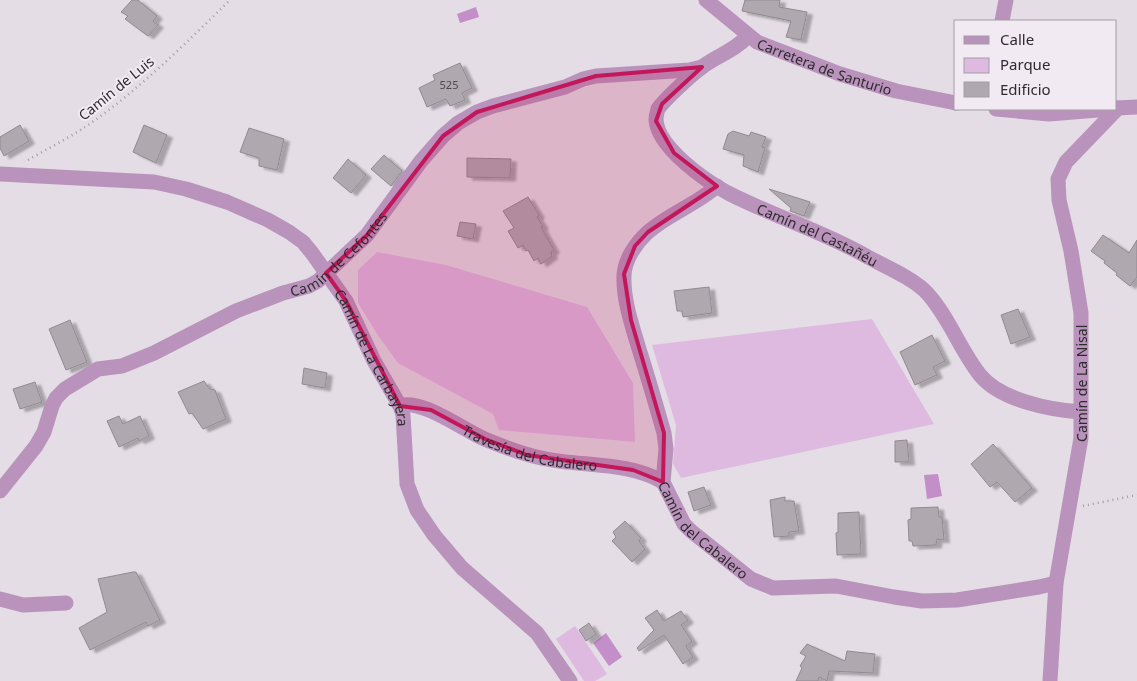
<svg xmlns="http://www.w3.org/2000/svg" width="1137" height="681" font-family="'Noto Sans',sans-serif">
<defs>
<filter id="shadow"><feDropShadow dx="5.5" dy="3" stdDeviation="1" flood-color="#0004"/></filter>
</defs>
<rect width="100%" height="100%" fill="#e4dde5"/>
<!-- green -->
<path fill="#debae1" d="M 377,252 L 446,265 L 587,307 L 633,383 L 635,442 L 499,430 L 493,414 L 398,363 L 379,337 L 358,303 L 358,270 Z
M 872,319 L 934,424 L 681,478 L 673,464 L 676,425 L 652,345 Z
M 575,626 L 607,674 L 595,681 L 584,681 L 556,639 Z"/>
<!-- water -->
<path fill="#c48ec8" d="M 476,7 L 479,17 L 460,23 L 457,14 Z
M 938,474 L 942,496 L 927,499 L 924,475 Z
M 606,633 L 622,657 L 609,666 L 593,643 Z"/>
<!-- building -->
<path fill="#afa8af" stroke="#918a92" filter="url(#shadow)" d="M 132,0 L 138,0 L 157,16 L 153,21 L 158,25 L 148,36 L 125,19 L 128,16 L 121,12 Z
M 745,0 L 780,0 L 779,7 L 807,12 L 801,40 L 786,37 L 791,21 L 742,11 Z
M 460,63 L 472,88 L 462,93 L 465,100 L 450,106 L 446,99 L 427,107 L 419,88 L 435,80 L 433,75 Z
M 20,125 L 29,141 L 4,156 L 0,148 L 0,137 Z
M 144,125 L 167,135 L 156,163 L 133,152 Z
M 249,128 L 284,139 L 277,170 L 259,166 L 259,158 L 240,152 Z
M 733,131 L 749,136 L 751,132 L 766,137 L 762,147 L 765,148 L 758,172 L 743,166 L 744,155 L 723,149 L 728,134 Z
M 384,155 L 402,171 L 391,186 L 371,169 Z
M 467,158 L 511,159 L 510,178 L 467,177 Z
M 348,159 L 366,175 L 351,193 L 333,178 Z
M 769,189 L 810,202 L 804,216 L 790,211 L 791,208 Z
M 528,197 L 539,215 L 537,217 L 543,226 L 541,227 L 554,250 L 551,252 L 552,256 L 541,264 L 538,258 L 534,261 L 528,250 L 526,251 L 523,245 L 518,248 L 508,231 L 514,228 L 503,211 Z
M 460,222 L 476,224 L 473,239 L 457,236 Z
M 1103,235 L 1129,253 L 1137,240 L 1137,277 L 1130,286 L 1116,275 L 1117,273 L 1104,263 L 1105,261 L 1091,251 Z
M 709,287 L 712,313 L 683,317 L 682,311 L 677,311 L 674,291 Z
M 1018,309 L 1030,337 L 1011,344 L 1001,315 Z
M 70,320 L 87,362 L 66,370 L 49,329 Z
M 932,335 L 945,361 L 933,367 L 937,375 L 915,385 L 900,352 Z
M 304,368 L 327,373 L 325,388 L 302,384 Z
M 204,381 L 210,389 L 215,390 L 226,419 L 203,429 L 192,413 L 189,414 L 178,392 Z
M 35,382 L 42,402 L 20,409 L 13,389 Z
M 119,416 L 123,424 L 140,416 L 149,436 L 139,441 L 138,438 L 119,447 L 107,421 Z
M 907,440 L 909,462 L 895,462 L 895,441 Z
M 993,444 L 1032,488 L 1015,502 L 997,482 L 990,487 L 971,464 Z
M 704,487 L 711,505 L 694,511 L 688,492 Z
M 785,497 L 785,501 L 794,501 L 799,531 L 789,532 L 789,536 L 774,537 L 770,500 Z
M 938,507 L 939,517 L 942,517 L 944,540 L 937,539 L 936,545 L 913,546 L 912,541 L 909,541 L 908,520 L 911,519 L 911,508 Z
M 859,512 L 861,554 L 837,555 L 836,533 L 838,532 L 838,513 Z
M 625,521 L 641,538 L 639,541 L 645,549 L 632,562 L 612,541 L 616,537 L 613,532 Z
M 133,572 L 136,572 L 160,620 L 148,626 L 146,622 L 90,650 L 79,628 L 107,612 L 98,579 Z
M 657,610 L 664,621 L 681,611 L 688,620 L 681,625 L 692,641 L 686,646 L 693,657 L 683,664 L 664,635 L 639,651 L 637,648 L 654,630 L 645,618 Z
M 589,623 L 596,634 L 586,641 L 579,630 Z
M 807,644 L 845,661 L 847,651 L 875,654 L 873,673 L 829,671 L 827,681 L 819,677 L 818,681 L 796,681 L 802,668 L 800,666 L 806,656 L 800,653 Z"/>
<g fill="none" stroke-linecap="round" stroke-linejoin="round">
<!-- path -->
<path stroke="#a19ca2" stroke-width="2.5" stroke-dasharray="1 4" stroke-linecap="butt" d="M 28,160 C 47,149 67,139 85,127 C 136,93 186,43 230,0
M 1083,506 L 1137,495"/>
<!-- minor -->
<g stroke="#ba93bc" stroke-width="15">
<path id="s1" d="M 706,0 L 757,42 L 840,74 L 896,91 L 956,103"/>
<path d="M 1002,21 L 1006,0"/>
<path id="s2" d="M 748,36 C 733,52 718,55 702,67 C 692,74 664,100 658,109 C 657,112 656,117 656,120 C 658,148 706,181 728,193 C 773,216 822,231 866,256 C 884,266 913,278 927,293 C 949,317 960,350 980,375 C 1000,400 1050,410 1081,412"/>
<path d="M 1116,108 L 1137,107"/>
<path d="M 996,109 L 1049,114 L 1110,109"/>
<path id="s3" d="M 0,174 L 154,182 L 186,189 L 227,202 L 268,220 L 289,232 L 303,242 L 312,253 L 346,301 L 374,361 L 400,406 L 403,415 L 407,484 L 417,510 L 434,535 L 462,568 L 537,633 L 570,681"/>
<path id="s4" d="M 717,186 C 696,205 668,214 647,233 C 636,243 625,259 624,275 C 623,300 632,325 639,349 C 648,377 656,405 664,433 L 666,449 L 663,482 L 684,524 L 691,531 L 751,579 L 773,588 L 836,586 L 894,597 L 922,601 L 957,600 L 1039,587 L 1056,583"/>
<path id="s5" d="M 400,406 C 422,398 466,432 487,440 C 504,447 523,454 541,458 C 581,467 627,461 663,482"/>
<path id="s6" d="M 0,491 L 36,446 L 44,432 L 52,406 L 56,398 L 65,389 L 98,369 L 122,366 L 154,353 L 236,311 L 283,293 L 309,286 L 318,281 L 367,235 L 421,161 L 443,136 L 458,123 L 477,112 L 493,106 L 565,87 L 583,79 L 596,76 L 689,70 L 702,67"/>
<path d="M 0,599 L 23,605 L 66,603"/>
<path id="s7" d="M 1050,681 L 1056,583 L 1081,438 L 1081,313 L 1071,251 L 1059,200 L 1058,179 L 1066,162 L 1118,108"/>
</g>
</g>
<!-- marked area -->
<path fill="#c2185b" fill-opacity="0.2" stroke="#c2185b" stroke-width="4" stroke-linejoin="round" d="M 702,67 L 662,104 L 656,121 L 674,153 L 717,186 L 648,232 L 635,246 L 624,274 L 631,320 L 664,433 L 663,482 L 633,470 L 527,455 L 485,439 L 431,410 L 400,406 L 346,301 L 326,273 L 367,235 L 443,136 L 477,112 L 596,76 Z"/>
<g text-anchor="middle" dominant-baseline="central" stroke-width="4" stroke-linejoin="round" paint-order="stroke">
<!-- number labels -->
<g font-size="11" fill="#4e4a4e">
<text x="449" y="84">525</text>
</g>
<!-- street labels -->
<g font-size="14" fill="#2d2b2d" stroke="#f2eaf2">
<text stroke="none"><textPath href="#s1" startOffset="138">Carretera de Santurio</textPath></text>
<text transform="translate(116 88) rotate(-39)">Camín de Luis</text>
<text stroke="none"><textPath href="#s2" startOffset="332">Camín del Castañéu</textPath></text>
<text stroke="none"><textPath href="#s6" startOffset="432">Camín de Cefontes</textPath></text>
<text stroke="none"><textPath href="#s3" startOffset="452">Camín de La Carbayera</textPath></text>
<text stroke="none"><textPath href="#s7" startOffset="300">Camín de La Nisal</textPath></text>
<text stroke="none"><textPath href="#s5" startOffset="139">Travesía del Cabalero</textPath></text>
<text stroke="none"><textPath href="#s4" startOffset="410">Camín del Cabalero</textPath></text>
</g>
</g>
<!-- legend -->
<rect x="954" y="20" width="162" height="90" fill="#f2eaf2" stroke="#a39ea3"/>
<rect x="964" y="36" width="25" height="8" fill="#ba93bc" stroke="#a39ea3"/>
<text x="1000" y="45" font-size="15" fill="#2d2b2d">Calle</text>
<rect x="964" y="58" width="25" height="15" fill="#debae1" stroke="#a39ea3"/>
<text x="1000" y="70" font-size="15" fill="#2d2b2d">Parque</text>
<rect x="964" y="82" width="25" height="15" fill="#afa8af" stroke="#a39ea3"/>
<text x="1000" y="95" font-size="15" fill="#2d2b2d">Edificio</text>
</svg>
